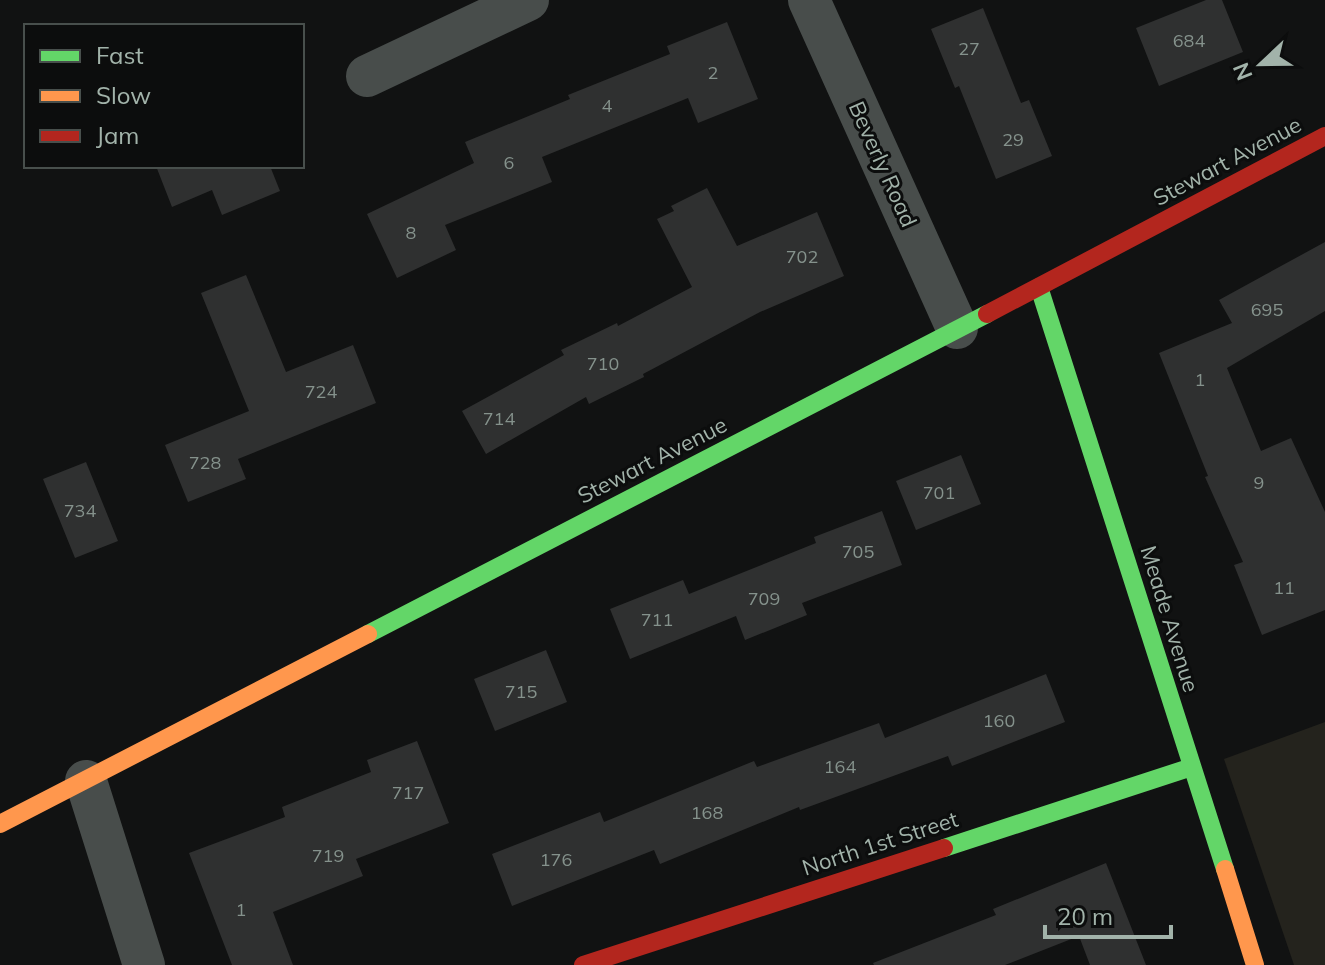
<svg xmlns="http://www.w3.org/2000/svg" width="1325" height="965" font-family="Mulish,sans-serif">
<rect width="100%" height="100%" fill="#111212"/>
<!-- green -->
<path fill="#24231d" d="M 1325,722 L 1325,965 L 1294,965 L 1224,759 Z"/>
<!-- building -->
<path fill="#2f3030" d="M 1206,0 L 1222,0 L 1243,52 L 1159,86 L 1136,28 Z
M 983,8 L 1021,103 L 1029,100 L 1052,156 L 996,179 L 959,86 L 955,88 L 931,29 Z
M 727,22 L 758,99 L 698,123 L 688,98 L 542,157 L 552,182 L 445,225 L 456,250 L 397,278 L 367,214 L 474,163 L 465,142 L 570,99 L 568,95 L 670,54 L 667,46 Z
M 156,166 L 270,166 L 280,191 L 222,215 L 212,190 L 172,207 Z
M 707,188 L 737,246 L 817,212 L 844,276 L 760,312 L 643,374 L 644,377 L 589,404 L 586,397 L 486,454 L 462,411 L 564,355 L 561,350 L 617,323 L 618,326 L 692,287 L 657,219 L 674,211 L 671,206 Z
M 1325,242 L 1325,311 L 1227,368 L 1261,451 L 1291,438 L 1325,512 L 1325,610 L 1262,635 L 1234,565 L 1243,562 L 1205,477 L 1208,476 L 1159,353 L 1232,323 L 1219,300 Z
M 246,275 L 286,372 L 353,345 L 376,403 L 238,459 L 246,479 L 188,502 L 165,445 L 249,411 L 201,293 Z
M 961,455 L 981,504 L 916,530 L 896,481 Z
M 86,462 L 118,541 L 75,558 L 43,479 Z
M 882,511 L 902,565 L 802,603 L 807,615 L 745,640 L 736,616 L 630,659 L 610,609 L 683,580 L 689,594 L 816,543 L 814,537 Z
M 546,650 L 567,702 L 495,731 L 474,679 Z
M 1046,674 L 1065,722 L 952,766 L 948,756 L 800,810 L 799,807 L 660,864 L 654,850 L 512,906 L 492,854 L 600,812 L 604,822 L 754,761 L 757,767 L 879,723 L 885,738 Z
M 417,741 L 449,823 L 356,859 L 363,876 L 273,912 L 293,965 L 232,965 L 189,853 L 285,817 L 282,807 L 371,772 L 367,760 Z
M 1106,863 L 1146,965 L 1090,965 L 1079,936 L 1005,965 L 874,965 L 873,963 L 996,915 L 993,909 Z"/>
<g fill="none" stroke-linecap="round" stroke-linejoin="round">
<!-- street -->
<path stroke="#484d4b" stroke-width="42" d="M 809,0 L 957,328
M 367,76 L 528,0
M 86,781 L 144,965"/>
<!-- fast -->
<path stroke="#63d668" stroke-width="18" d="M 1039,287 L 1225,869
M 368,634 L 987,314
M 944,848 L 1192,767"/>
<!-- slow -->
<path stroke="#ff974d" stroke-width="18" d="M 0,824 L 368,634
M 1225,869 L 1255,965"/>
<!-- jam -->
<path stroke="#b3261e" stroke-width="18" d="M 987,314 L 1325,136
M 583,965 L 944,848"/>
</g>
<g text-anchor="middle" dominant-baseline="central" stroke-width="6" stroke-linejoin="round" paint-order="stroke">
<!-- number labels -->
<g font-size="18" fill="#85928c">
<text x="1189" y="40">684</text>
<text x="969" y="48">27</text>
<text x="713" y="72">2</text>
<text x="607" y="105">4</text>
<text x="1013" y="139">29</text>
<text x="509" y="162">6</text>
<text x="411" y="232">8</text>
<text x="802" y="256">702</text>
<text x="1267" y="309">695</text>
<text x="603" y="363">710</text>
<text x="1200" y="379">1</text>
<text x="321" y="391">724</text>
<text x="499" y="418">714</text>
<text x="205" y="462">728</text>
<text x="1259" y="482">9</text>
<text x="939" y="492">701</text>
<text x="80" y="510">734</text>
<text x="858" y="551">705</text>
<text x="1284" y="587">11</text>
<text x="764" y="598">709</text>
<text x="657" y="619">711</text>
<text x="521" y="691">715</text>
<text x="999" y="720">160</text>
<text x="840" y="766">164</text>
<text x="408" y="792">717</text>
<text x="707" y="812">168</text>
<text x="328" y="855">719</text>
<text x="556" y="859">176</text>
<text x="241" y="909">1</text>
</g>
<!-- street labels -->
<g font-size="22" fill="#a2b3aa" stroke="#0c0d0d">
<text transform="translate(1227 161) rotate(-28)">Stewart Avenue</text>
<text transform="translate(883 164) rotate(66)">Beverly Road</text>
<text transform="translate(652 460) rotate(-27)">Stewart Avenue</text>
<text transform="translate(1170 619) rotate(73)">Meade Avenue</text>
<text transform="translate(880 843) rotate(-18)">North 1st Street</text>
</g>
</g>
<!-- legend -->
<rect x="24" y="24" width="280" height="144" fill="#0c0d0d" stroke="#484f4c" stroke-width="2"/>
<rect x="40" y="50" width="40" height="12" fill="#63d668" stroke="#484f4c" stroke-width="2"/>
<text x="96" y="64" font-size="24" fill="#a2b3aa">Fast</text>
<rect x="40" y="90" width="40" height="12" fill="#ff974d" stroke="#484f4c" stroke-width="2"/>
<text x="96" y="104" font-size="24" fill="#a2b3aa">Slow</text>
<rect x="40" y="130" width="40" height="12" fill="#b3261e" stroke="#484f4c" stroke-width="2"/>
<text x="96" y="144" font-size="24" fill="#a2b3aa">Jam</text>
<!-- north arrow -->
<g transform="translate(1261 64) rotate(248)" stroke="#0c0d0d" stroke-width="6" paint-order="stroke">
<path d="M0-6L14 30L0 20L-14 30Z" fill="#a2b3aa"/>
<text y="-12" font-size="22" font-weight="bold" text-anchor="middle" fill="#a2b3aa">N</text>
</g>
<!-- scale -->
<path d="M1045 925v12h126v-12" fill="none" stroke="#a2b3aa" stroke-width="4"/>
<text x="1057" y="925" font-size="24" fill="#a2b3aa" stroke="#0c0d0d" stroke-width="6" paint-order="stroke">20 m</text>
</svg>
